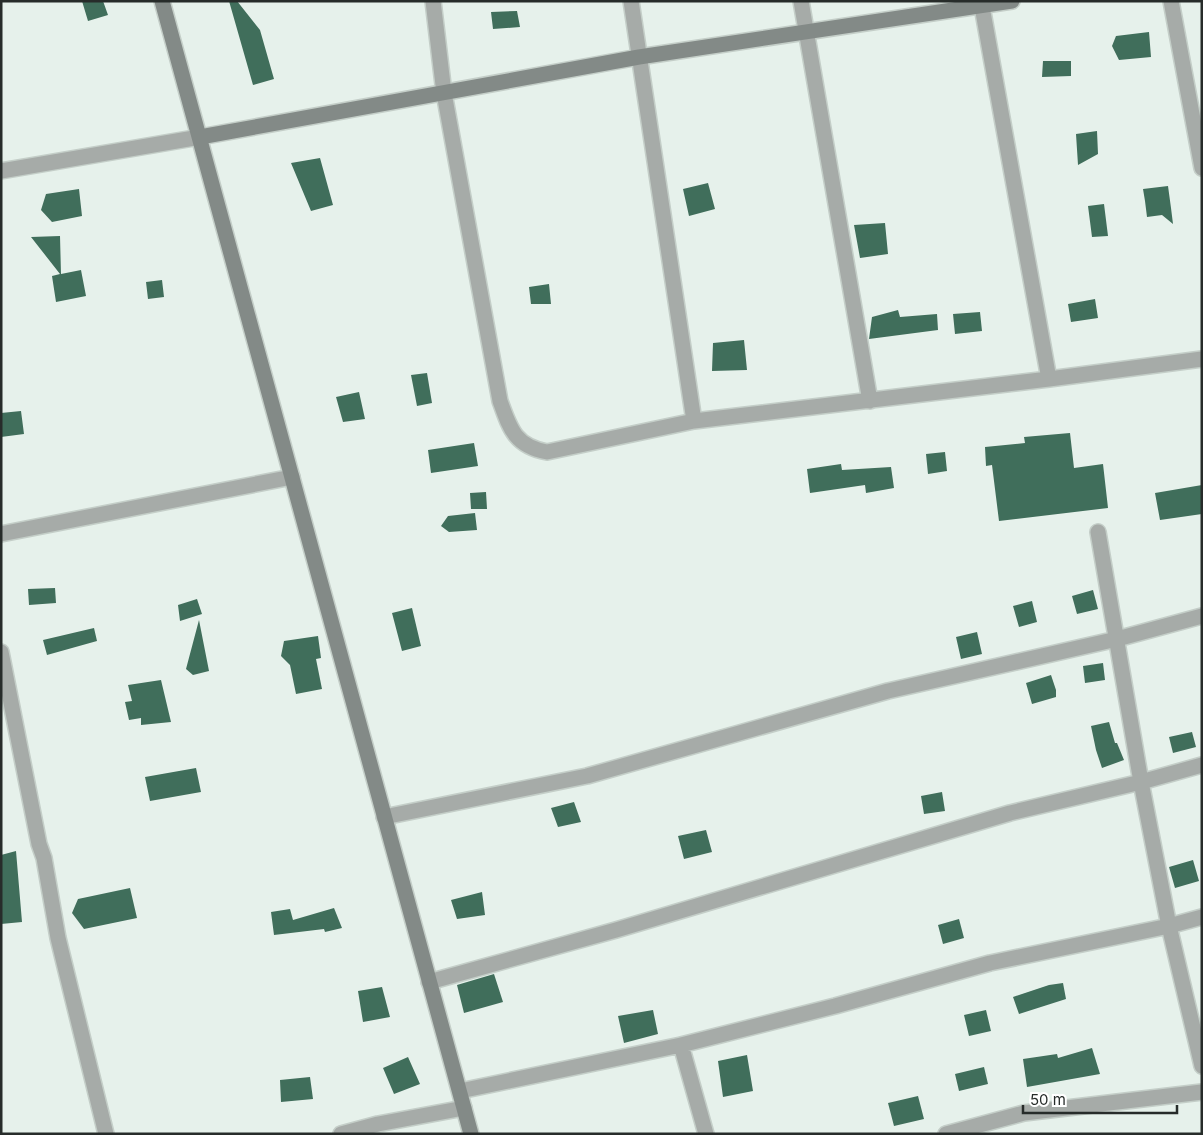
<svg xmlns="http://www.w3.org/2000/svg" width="1203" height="1135" font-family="Inter,sans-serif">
<rect width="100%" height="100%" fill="#e6f1eb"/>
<!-- building -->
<path fill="#406e5b" d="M 82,1 L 103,1 L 108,15 L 88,21 Z
M 229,1 L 237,1 L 260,30 L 274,79 L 253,85 Z
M 517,11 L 520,27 L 493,29 L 491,12 Z
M 1149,32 L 1151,57 L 1119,60 L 1112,46 L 1116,36 Z
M 1043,61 L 1071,61 L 1071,76 L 1042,77 Z
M 1097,131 L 1098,154 L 1078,165 L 1076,134 Z
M 320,158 L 333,205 L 311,211 L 291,163 Z
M 708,183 L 715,209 L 689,216 L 683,189 Z
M 1168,186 L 1171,208 L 1173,224 L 1162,215 L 1147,217 L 1145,201 L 1143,189 Z
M 79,189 L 82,216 L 52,222 L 41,210 L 46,194 Z
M 1104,204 L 1108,236 L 1092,237 L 1088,206 Z
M 885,223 L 888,254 L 860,258 L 854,225 Z
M 60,236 L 61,274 L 81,270 L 86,296 L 56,302 L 52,276 L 60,274 L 31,237 Z
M 162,280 L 164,297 L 148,299 L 146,282 Z
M 549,284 L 551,304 L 531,304 L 529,287 Z
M 1095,299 L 1098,318 L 1071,322 L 1068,304 Z
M 898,310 L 900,317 L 937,314 L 938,330 L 869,339 L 872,317 Z
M 980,312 L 982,331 L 955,334 L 953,314 Z
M 744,340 L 747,370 L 712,371 L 713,343 Z
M 427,373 L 432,403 L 417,406 L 411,375 Z
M 359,392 L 365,419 L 343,422 L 336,397 Z
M 21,411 L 24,434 L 1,437 L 1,413 Z
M 1070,433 L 1074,468 L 1103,464 L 1108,508 L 999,521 L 992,465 L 986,466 L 985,447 L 1025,443 L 1024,437 Z
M 474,443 L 478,466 L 431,473 L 428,450 Z
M 945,452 L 947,471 L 928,474 L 926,454 Z
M 841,464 L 842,470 L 891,467 L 894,488 L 866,493 L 865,485 L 810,493 L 807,469 Z
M 1202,485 L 1202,514 L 1160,520 L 1155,493 Z
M 486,492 L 487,509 L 471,509 L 470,493 Z
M 475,513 L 477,530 L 449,532 L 441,526 L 448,516 Z
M 55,588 L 56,603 L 29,605 L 28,589 Z
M 1093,590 L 1098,609 L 1077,614 L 1072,596 Z
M 197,599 L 202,614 L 180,621 L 178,605 Z
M 1032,601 L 1037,622 L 1019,627 L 1013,606 Z
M 412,608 L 421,646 L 402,651 L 392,613 Z
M 199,620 L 209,671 L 193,675 L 186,669 Z
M 94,628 L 97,641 L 47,655 L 43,640 Z
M 977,632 L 982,654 L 961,659 L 956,637 Z
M 318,636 L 321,658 L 316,659 L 322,689 L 296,694 L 290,665 L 281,656 L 284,641 Z
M 1103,663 L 1105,680 L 1085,683 L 1083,666 Z
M 1051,675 L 1056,690 L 1056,697 L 1032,704 L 1026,683 Z
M 161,680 L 171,722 L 141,725 L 141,718 L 129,720 L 125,702 L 132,701 L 128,685 Z
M 1109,722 L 1115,743 L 1117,743 L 1124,760 L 1102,768 L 1096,750 L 1091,726 Z
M 1192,732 L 1196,747 L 1173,753 L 1169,737 Z
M 196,768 L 201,792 L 150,801 L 145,777 Z
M 942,792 L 945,811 L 924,814 L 921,796 Z
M 574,802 L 581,822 L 558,827 L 551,808 Z
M 706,830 L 712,852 L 684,859 L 678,836 Z
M 16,851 L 22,922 L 1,924 L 1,855 Z
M 1193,860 L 1199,881 L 1175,888 L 1169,867 Z
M 130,888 L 137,918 L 84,929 L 72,913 L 78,899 Z
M 482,892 L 485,915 L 457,919 L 451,900 Z
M 334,908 L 342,928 L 325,932 L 324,929 L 274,935 L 271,912 L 290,909 L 293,920 Z
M 959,919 L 964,938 L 943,944 L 938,925 Z
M 494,974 L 503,1002 L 464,1013 L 457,985 Z
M 1063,983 L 1066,999 L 1019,1014 L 1013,997 L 1049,985 Z
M 382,987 L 390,1017 L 363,1022 L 358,991 Z
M 653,1010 L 658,1034 L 624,1043 L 618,1016 Z
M 986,1010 L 991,1031 L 969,1036 L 964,1015 Z
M 1092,1048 L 1100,1074 L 1027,1087 L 1023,1059 L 1057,1054 L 1058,1058 Z
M 747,1055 L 753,1091 L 723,1097 L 718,1061 Z
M 408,1057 L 420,1084 L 394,1094 L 383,1068 Z
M 984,1067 L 988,1084 L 959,1091 L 955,1074 Z
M 310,1077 L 313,1099 L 281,1102 L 280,1080 Z
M 918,1096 L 924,1119 L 894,1126 L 888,1103 Z"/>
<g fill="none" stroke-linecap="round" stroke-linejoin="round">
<defs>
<path id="street" d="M 433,1 L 444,93 L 500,401 C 510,429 515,446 547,452 L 694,421 L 1049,379 L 1202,359
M 631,1 L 694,421
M 801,1 L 870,401
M 981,1 L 1049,379
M 1171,1 L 1202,168
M 1,171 L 200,137
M 1098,532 L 1141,782 L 1169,926 L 1202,1066
M 1,534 L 292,477
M 1,652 L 39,844 L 44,858 L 58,938 L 106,1134
M 384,817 L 587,776 L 888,691 L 1117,639 L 1202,616
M 429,982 L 616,930 L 1010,813 L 1141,782 L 1202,765
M 681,1045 L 706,1134
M 460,1091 L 681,1045 L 835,1006 L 990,963 L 1169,926 L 1202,917
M 341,1134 L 378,1124 L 464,1108
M 946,1134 L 1024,1113 L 1202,1092"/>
<path id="secondary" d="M 162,1 L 471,1134
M 200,137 L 639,57 L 1012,1"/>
</defs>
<!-- street casing -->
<use href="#street" stroke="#c4cec8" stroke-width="18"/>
<!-- secondary casing -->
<use href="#secondary" stroke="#c4cec8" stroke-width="18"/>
<!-- street -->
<use href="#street" stroke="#a6aba8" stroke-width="15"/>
<!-- secondary -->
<use href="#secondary" stroke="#838a87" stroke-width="15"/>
</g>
<!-- border -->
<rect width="1203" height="1135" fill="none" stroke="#272c2a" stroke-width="5"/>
<!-- scale -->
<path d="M1023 1105v8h154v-8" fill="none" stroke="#272c2a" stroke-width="2.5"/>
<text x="1030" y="1105" font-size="15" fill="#272c2a" stroke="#ffffff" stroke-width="4" paint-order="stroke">50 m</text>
</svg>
